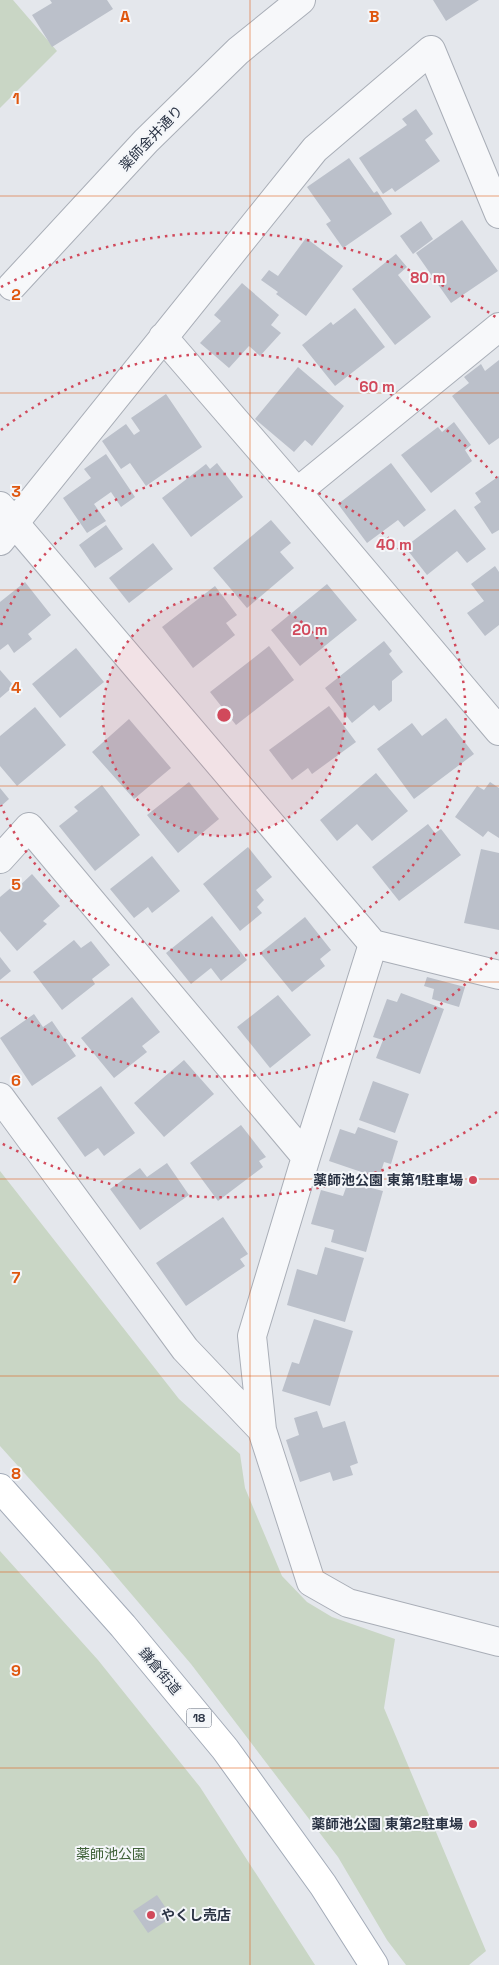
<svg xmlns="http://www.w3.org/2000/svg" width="499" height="1965" font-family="'Space Grotesk','Noto Sans JP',sans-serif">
<rect width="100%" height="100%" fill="#e4e7ec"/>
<!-- green -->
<path fill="#c9d6c5" d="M 0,0 L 13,0 L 57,51 L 0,108 Z
M 0,1171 L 179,1399 L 240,1454 L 245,1488 L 282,1576 L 307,1602 L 332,1617 L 395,1639 L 384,1708 L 486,1951 L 469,1965 L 406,1965 L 387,1940 L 338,1857 L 191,1664 L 98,1555 L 0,1446 Z
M 0,1551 L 98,1660 L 200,1787 L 315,1965 L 0,1965 Z"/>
<!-- building -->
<path fill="#bbc0ca" d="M 50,0 L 107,0 L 113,9 L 52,47 L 32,15 L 52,3 Z
M 433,0 L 479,0 L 446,21 Z
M 416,109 L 433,134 L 425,140 L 440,161 L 395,192 L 392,188 L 383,194 L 359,158 L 407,125 L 402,119 Z
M 349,158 L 374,193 L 377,191 L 392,214 L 343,248 L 326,224 L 331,221 L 307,187 Z
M 462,220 L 498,271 L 451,303 L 416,253 Z
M 421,221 L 433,239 L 413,254 L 400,236 Z
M 306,238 L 343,266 L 306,316 L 276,294 L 278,292 L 261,280 L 269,270 L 278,276 Z
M 396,254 L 407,267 L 398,275 L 431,317 L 395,345 L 352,289 Z
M 242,283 L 279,315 L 271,325 L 281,333 L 260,356 L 249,346 L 229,368 L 200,343 L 221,321 L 214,315 Z
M 355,308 L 385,347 L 335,386 L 302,345 L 331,322 L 333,325 Z
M 499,360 L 499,438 L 489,445 L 452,396 L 469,383 L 464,377 L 481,364 L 485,371 Z
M 298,367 L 344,406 L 312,446 L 305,440 L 294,452 L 255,419 Z
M 166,394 L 202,447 L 146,486 L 130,463 L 121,469 L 102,441 L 126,424 L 134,435 L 140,431 L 131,418 Z
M 454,422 L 471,445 L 465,450 L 472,461 L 431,493 L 401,455 L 438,427 L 442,432 Z
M 106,454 L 135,497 L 121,507 L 111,492 L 94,504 L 106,521 L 87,533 L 63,498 L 91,478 L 84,469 Z
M 217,463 L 243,497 L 191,537 L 162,498 L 206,464 L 210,469 Z
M 391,463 L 426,510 L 404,527 L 398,520 L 367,543 L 338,504 Z
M 499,476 L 499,530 L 492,534 L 474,507 L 481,502 L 475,493 Z
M 455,509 L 486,549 L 467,563 L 457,551 L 427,575 L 405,547 Z
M 271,520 L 291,543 L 280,552 L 294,568 L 247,608 L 213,568 Z
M 106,525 L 123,549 L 95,568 L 79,545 Z
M 153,543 L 173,569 L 129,603 L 109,578 Z
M 495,566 L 499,572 L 499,625 L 485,636 L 467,613 L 484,601 L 471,584 Z
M 25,582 L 51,615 L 28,634 L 32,639 L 14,653 L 8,644 L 0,650 L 0,602 Z
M 327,584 L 357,620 L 300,666 L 271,630 Z
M 215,586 L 237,615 L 226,623 L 235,635 L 193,668 L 162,627 Z
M 384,641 L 392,651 L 389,654 L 403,672 L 392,681 L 392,701 L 379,711 L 374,705 L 352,723 L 325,688 Z
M 269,646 L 294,680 L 236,725 L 210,692 Z
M 76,648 L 104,682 L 60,718 L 32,684 Z
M 0,670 L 14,686 L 0,698 Z
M 329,706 L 356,742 L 312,774 L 308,768 L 292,780 L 269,750 Z
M 35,707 L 66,745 L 17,786 L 0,766 L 0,736 Z
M 446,718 L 474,754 L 414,799 L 377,749 L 412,723 L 422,736 Z
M 129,719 L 171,768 L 134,799 L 92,752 Z
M 376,773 L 408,811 L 372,841 L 357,824 L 337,841 L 320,820 Z
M 189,782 L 219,819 L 178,853 L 147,815 Z
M 490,782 L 499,788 L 499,838 L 488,831 L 483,837 L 455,817 L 477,786 L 484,790 Z
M 102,785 L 140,835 L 95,871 L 59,826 L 78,811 L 74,807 Z
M 0,788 L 9,799 L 0,807 Z
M 428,824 L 435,833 L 441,829 L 461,855 L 399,901 L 372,867 Z
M 248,847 L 272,877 L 256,890 L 264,900 L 257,907 L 262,913 L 240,931 L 203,884 Z
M 481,849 L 499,853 L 499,930 L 464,923 Z
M 152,856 L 180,891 L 152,913 L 148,907 L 134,918 L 110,889 Z
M 32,874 L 60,906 L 43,921 L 47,924 L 17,951 L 0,931 L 0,897 L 13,886 L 16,889 Z
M 212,916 L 247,960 L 221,981 L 211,968 L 191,984 L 166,953 Z
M 305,917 L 331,950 L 320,959 L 325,966 L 292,992 L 260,953 Z
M 74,940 L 81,948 L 91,941 L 110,965 L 92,979 L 95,984 L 62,1010 L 33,972 Z
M 0,957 L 11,971 L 0,980 Z
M 427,977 L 465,987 L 459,1007 L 432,999 L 434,989 L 424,986 Z
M 401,993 L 444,1009 L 420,1074 L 376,1058 L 383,1040 L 373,1037 L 387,999 L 397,1002 Z
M 278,995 L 311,1035 L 270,1068 L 237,1027 Z
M 132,997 L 160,1032 L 142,1046 L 147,1052 L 114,1078 L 81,1038 Z
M 34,1014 L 43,1027 L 52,1021 L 76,1056 L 32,1086 L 0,1038 Z
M 184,1060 L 214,1094 L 164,1137 L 134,1103 Z
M 373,1081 L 409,1094 L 395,1133 L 359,1120 Z
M 101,1086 L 135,1133 L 104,1156 L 98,1148 L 85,1157 L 57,1118 Z
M 241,1125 L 266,1157 L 259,1161 L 263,1167 L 218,1201 L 190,1163 Z
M 358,1127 L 398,1141 L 391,1164 L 384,1162 L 379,1178 L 329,1161 L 340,1129 L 355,1134 Z
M 167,1163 L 189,1195 L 140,1230 L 110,1189 L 140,1168 L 147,1177 Z
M 348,1182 L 383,1191 L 366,1252 L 331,1242 L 334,1230 L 311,1224 L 321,1190 L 343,1196 Z
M 223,1217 L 248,1254 L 240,1259 L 245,1266 L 186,1306 L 156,1263 Z
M 325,1247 L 364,1258 L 345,1322 L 287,1305 L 297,1269 L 317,1275 Z
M 314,1319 L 353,1331 L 330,1406 L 282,1391 L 292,1362 L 299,1364 Z
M 317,1411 L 323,1428 L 345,1421 L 358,1463 L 350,1466 L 353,1475 L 333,1481 L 330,1472 L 300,1482 L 286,1440 L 299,1435 L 294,1418 Z
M 157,1895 L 172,1917 L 148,1933 L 133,1911 Z"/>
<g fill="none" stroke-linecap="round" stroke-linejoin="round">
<defs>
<path id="minor" d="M 163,337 L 297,492 L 499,731
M 297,492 L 499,327
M 0,541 L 315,149 L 431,50 L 499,214
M 0,859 L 29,827 L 306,1157
M 373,944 L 306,1157 L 252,1336 L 262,1430 L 311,1582 L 348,1603 L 499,1642
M 0,1097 L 185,1349 L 262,1430"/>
<path id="tertiary" d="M 12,286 L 146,141 L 238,51 L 301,0
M 0,506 L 373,944 L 499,975"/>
<path id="primary" d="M 0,1488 L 123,1626 L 225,1749 L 323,1885 L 374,1965"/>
</defs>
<!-- minor casing -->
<use href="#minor" stroke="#a9aeb7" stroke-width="30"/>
<!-- tertiary casing -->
<use href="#tertiary" stroke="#a9aeb7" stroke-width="30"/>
<!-- primary casing -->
<use href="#primary" stroke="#a3abb8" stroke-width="30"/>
<!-- minor -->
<use href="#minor" stroke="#f7f8fa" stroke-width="28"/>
<!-- tertiary -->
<use href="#tertiary" stroke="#f7f8fa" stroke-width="28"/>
<!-- primary -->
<use href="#primary" stroke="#fff" stroke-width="28"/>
</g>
<!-- grid -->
<path fill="none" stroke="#df570f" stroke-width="1" stroke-opacity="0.55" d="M 250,0 L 250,1965M 0,196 L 499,196M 0,393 L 499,393M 0,590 L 499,590M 0,786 L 499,786M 0,982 L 499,982M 0,1179 L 499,1179M 0,1376 L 499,1376M 0,1572 L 499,1572M 0,1768 L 499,1768"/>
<!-- distance rings -->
<circle cx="224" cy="715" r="121" fill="#d1495b" fill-opacity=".12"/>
<g fill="none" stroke="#d1495b" stroke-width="2.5" stroke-dasharray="2.5 5">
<circle cx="224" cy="715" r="121"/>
<path d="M1 625A241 241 0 1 1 1 805"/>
<path d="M497 952A362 362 0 0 1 1 1000M1 430A362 362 0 0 1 497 478"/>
<path d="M497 1112A482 482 0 0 1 1 1143M1 287A482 482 0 0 1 497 318"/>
</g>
<!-- markers -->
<g fill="#d1495b" stroke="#f4f6f9" stroke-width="2">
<circle cx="473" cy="1180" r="5"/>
<circle cx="473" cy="1824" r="5"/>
<circle cx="151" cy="1915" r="5"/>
</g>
<g text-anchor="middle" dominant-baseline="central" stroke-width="4" stroke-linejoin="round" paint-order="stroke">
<!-- shield labels -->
<rect fill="#f4f6f9" stroke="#676e7b" stroke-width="1" x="186.5" y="1708.5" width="25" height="19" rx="4"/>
<g font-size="12" font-weight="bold" fill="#2b3445">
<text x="199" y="1718">18</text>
</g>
<!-- street labels -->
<g font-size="14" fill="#2b3445" stroke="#f4f6f9">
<text transform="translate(151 138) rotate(-46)">薬師金井通り</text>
<text transform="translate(160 1671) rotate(50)">鎌倉街道</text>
</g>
<!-- poi labels -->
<g font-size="14" font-weight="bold" fill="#2b3445" stroke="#f4f6f9" text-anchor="end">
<text x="463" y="1180">薬師池公園 東第1駐車場</text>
<text x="463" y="1824">薬師池公園 東第2駐車場</text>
<text x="161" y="1915" text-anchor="start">やくし売店</text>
</g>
<!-- park labels -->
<g font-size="14" fill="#3f6138" stroke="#f4f6f9">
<text x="111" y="1854">薬師池公園</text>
</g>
</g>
<g font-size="16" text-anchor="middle" font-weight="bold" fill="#df570f" stroke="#f4f6f9" stroke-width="4" stroke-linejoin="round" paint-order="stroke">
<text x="125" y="22">A</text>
<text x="374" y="22">B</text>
<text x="16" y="104">1</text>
<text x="16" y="300">2</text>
<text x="16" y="497">3</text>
<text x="16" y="693">4</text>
<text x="16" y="890">5</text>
<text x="16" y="1086">6</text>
<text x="16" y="1283">7</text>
<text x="16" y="1479">8</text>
<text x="16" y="1676">9</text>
</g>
<circle cx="224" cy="715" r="8" fill="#d1495b" stroke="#f4f6f9" stroke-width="2.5"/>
<g font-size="15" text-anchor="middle" font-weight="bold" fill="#d1495b" stroke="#f4f6f9" stroke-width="4" stroke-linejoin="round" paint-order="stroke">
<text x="428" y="283">80 m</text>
<text x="377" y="392">60 m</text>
<text x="394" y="550">40 m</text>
<text x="310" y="635">20 m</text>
</g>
</svg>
